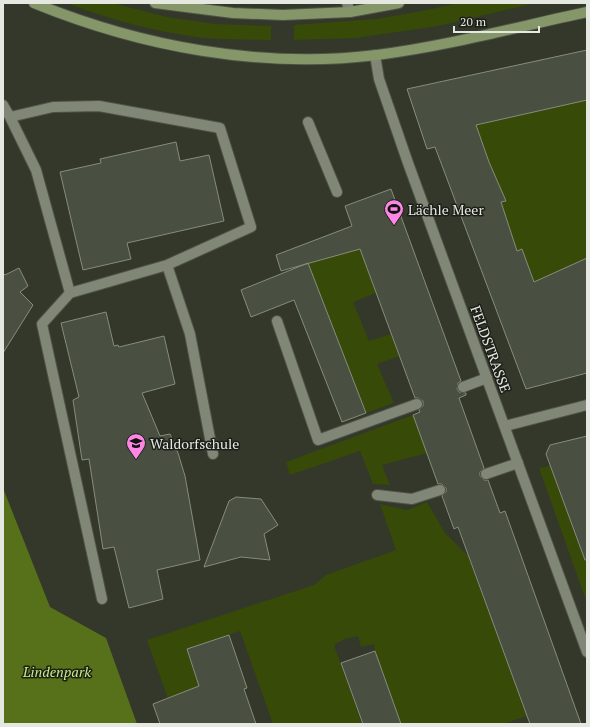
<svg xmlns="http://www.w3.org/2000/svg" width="590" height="727" font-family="'PT Serif',serif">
<rect width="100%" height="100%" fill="#33382a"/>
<!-- green -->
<path fill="#374a08" d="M 67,3 L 112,3 L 167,17 L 215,24 L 271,26 L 271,40 C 249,39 226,40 204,38 C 157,32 110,20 67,3 Z
M 459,3 L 535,3 L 438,26 L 356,38 L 294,40 L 294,25 L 376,19 L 417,12 Z
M 587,100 L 587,325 L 552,329 L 522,249 L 517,251 L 501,202 L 505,201 L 489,162 L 476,125 Z
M 360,249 L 376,293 L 353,302 L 369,341 L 391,334 L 399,356 L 377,364 L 394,403 L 366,413 L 308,263 Z
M 413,415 L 427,453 L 382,465 L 390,485 L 373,484 L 360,451 L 290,475 L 286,462 Z
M 550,466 L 587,565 L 587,603 L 539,468 Z
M 427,502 L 445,533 L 468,556 L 527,716 L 503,724 L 401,724 L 375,651 L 374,644 L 361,647 L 358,636 L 345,639 L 334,645 L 362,724 L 273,724 L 240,631 L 187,649 L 204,702 L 177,724 L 147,640 L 314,585 L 326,575 L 396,550 L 380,504 L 407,510 Z"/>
<!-- forest -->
<path fill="#567119" d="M 3,488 L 50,607 L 106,638 L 137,724 L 3,724 Z"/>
<!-- building -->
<path fill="#4a5041" stroke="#868d7c" d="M 587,50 L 587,100 L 476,125 L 489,162 L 506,201 L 501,202 L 517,251 L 522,249 L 534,282 L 587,258 L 587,373 L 526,389 L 435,147 L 427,149 L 407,89 Z
M 176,142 L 180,161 L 209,155 L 224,221 L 127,243 L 131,259 L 83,270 L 60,172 L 101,163 L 100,159 Z
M 391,189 L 461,381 L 458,383 L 457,389 L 459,392 L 466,393 L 466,395 L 459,398 L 484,468 L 480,472 L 480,476 L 484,480 L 488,480 L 500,513 L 505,511 L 581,724 L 530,724 L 458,527 L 454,529 L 442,496 L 446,492 L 446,488 L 442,484 L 438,484 L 413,415 L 420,412 L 419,410 L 423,406 L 423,401 L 418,398 L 415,398 L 360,249 L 281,271 L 276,255 L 352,226 L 345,206 Z
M 308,263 L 366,413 L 342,422 L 294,300 L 251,317 L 241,290 Z
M 19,268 L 28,286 L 20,292 L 33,305 L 3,353 L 3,273 L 5,275 Z
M 106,312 L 114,346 L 118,345 L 119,347 L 164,336 L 175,384 L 142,393 L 160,436 L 170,434 L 178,453 L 185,476 L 200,560 L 157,570 L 163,599 L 129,608 L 114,547 L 103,549 L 89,459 L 82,460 L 73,400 L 79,397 L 61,323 Z
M 587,436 L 587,560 L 585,560 L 546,454 L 550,445 Z
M 236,497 L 261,499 L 278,525 L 264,534 L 270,560 L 241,557 L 204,567 L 229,501 Z
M 229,635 L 247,688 L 244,689 L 256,724 L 160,724 L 153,704 L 199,686 L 187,649 Z
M 375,651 L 401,724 L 363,724 L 341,663 Z"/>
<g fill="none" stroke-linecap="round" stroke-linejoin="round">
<defs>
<path id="lane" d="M 3,105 L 10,117 L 36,170 L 70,293
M 10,117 L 53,107 L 99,106 L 220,128 L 251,227 L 167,265 L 190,334 L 213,454
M 308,122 L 337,192
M 277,321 L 318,440 L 417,404
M 463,387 L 487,378
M 486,474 L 518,463
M 377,495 L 412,499 L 440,490
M 102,599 L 42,324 L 70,293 L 167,265"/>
<path id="street" d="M 347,3 L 350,12
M 375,55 L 379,79 L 408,163 L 587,652
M 505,426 L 587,405"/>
<path id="secondary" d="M 34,3 C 142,47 261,69 377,55 C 448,46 517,27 587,12
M 155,3 L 233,13 L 283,15 L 350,12 L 399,3"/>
</defs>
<!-- lane casing -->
<use href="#lane" stroke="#4f5348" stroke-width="12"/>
<!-- street casing -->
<use href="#street" stroke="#4f5348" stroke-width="12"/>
<!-- secondary casing -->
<use href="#secondary" stroke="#4f5348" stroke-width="12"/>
<!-- lane -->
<use href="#lane" stroke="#808777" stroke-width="10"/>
<!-- street -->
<use href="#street" stroke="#808777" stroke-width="10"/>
<!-- secondary -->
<use href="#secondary" stroke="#859669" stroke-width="10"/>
</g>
<!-- icons -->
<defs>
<symbol id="stadium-pin" viewBox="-11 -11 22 30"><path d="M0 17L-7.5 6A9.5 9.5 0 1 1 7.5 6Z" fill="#fc86e3" stroke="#1c1e18"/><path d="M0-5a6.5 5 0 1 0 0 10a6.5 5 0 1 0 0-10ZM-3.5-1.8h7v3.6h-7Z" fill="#111"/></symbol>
<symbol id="school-pin" viewBox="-11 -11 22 30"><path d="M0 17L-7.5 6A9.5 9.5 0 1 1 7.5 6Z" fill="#fc86e3" stroke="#1c1e18"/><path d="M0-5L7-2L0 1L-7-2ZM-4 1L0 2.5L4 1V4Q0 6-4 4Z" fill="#111"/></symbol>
</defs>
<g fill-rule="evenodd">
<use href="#stadium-pin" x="383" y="198" width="22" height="30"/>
<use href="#school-pin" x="125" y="432" width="22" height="30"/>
</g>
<g text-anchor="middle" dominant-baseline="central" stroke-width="3" stroke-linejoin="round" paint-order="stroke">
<!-- poi labels -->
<g font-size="14" fill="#e5e8e0" stroke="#1c1e18" text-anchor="start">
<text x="408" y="209">Lächle Meer</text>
<text x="150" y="443">Waldorfschule</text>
</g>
<!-- street labels -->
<g font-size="14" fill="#e5e8e0" stroke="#1c1e18">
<text transform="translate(491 349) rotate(70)">FELDSTRASSE</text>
</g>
<!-- park labels -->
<g font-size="14" font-style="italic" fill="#c8f081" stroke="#1c1e18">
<text x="57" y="671">Lindenpark</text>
</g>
</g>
<!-- border -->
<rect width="590" height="727" fill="none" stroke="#e5e8e0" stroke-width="8"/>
<!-- scale -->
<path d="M454 26v6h85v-6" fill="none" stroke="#e5e8e0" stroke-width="2"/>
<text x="460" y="26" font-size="12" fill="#e5e8e0" stroke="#1c1e18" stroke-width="3" paint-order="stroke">20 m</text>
</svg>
